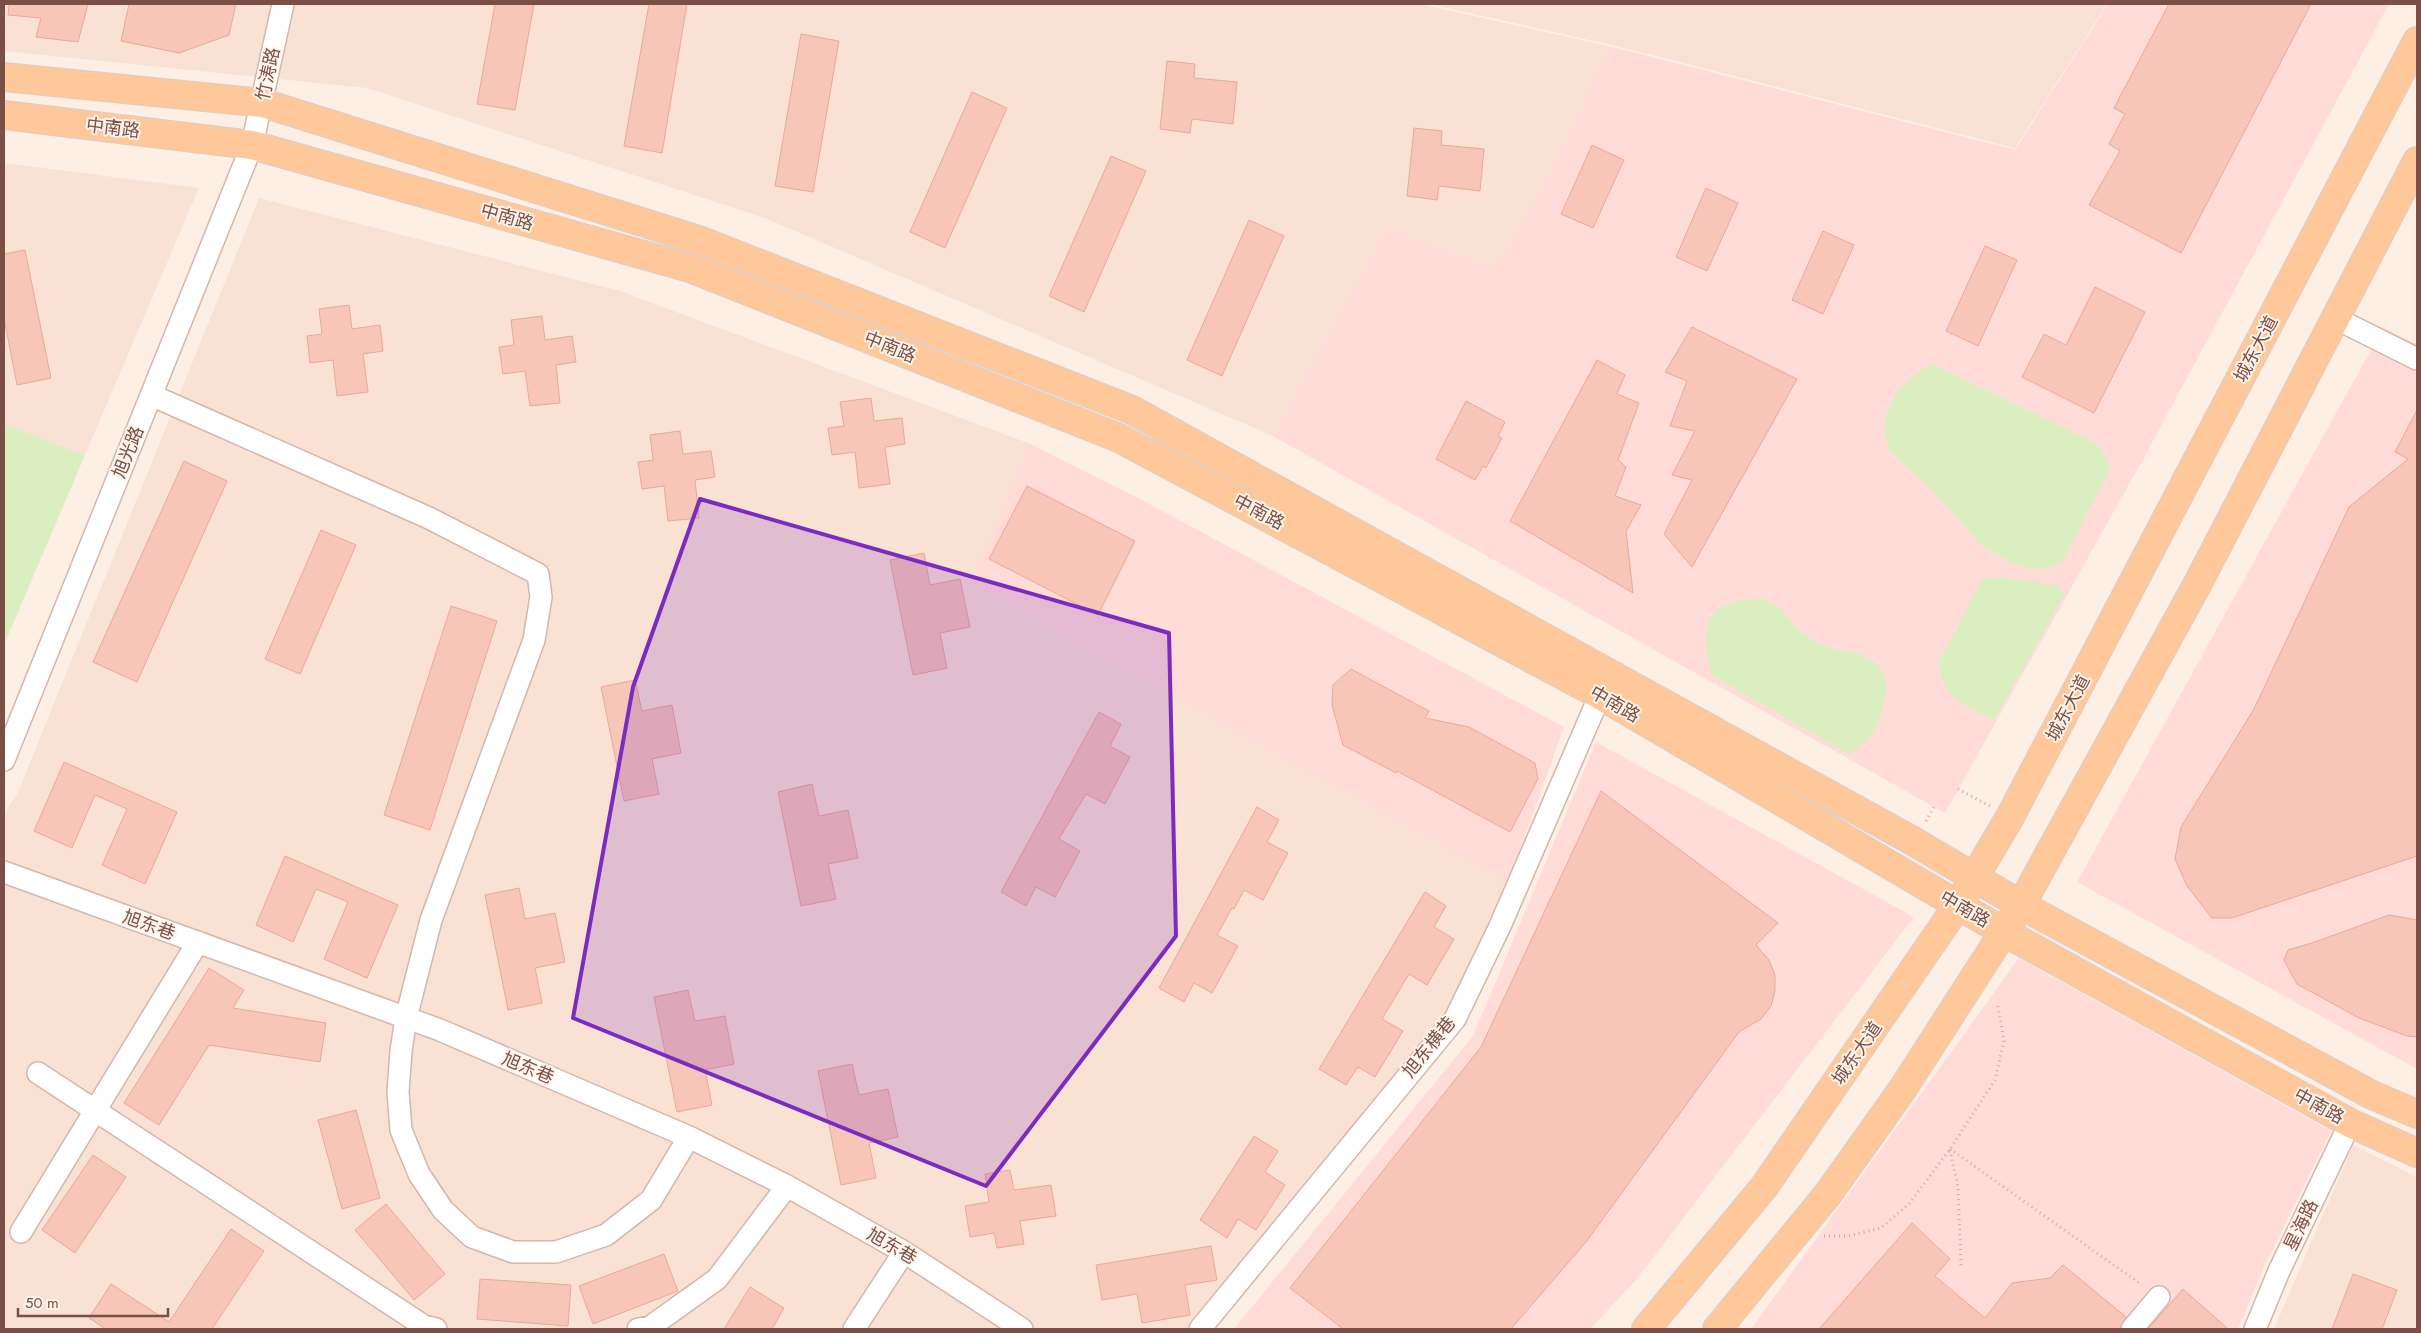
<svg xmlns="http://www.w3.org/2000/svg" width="2421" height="1333" font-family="Jost,'Noto Sans SC',sans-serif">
<rect width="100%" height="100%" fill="#feefe4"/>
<!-- residential -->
<path fill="#f9e2d4" d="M 4,4 L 1420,4 L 1609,46 L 1575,122 L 1526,217 L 1493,269 L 1387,228 L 1273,436 L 765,218 L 367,88 L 4,51 Z
M 1430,4 L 2107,4 L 2015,148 L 1633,50 Z
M 4,163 L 199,188 L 85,455 L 4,424 Z
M 259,198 L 620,291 L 1031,444 L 971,584 L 1508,882 L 1455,1019 L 1200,1329 L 4,1329 L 4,814 L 18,792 Z
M 2353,1145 L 2417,1177 L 2417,1329 L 2274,1329 Z"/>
<!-- commercial -->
<path fill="#ffdcd7" d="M 2108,4 L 2389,4 L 2141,463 L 1945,813 L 1273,436 L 1387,228 L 1493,269 L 1526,217 L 1575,122 L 1609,46 L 2015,150 Z
M 2383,328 L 2417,344 L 2417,1069 L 2077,882 Z
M 1031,444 L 1140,499 L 1564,727 L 1508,882 L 970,584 Z
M 1596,742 L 1914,917 L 1635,1281 L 1590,1329 L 1234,1329 L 1473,1036 Z
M 2019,958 L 2331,1131 L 2264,1267 L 2238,1329 L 1751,1329 Z"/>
<!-- green -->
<path fill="#dbeec0" d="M 1933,364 L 2091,441 L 2100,447 L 2110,468 L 2063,561 L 2048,569 L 2031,568 L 2012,563 L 1981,545 L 1932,490 L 1889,451 C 1887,442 1884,431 1885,423 C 1887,398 1910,373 1933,364 Z
M 4,424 L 85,455 L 4,645 Z
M 2000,577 L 2056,585 L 2065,593 L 1994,720 C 1965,706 1943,698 1938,663 L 1982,579 Z
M 1761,598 L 1778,606 L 1799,630 L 1813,640 L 1832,649 L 1857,653 L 1873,661 L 1884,673 L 1887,688 L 1881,715 L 1874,732 L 1850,755 L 1712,675 C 1698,627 1705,601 1761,598 Z"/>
<!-- building -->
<path fill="#f7c6b8" stroke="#eba897" d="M 9,4 L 88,4 L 78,42 L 36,37 L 41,18 L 8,15 Z
M 129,4 L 236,4 L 229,35 L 179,53 L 121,41 Z
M 495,4 L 534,4 L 515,110 L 477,104 Z
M 649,4 L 687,4 L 662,153 L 624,146 Z
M 2169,4 L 2311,4 L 2181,253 L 2089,205 L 2120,151 L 2109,144 L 2125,114 L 2114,108 Z
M 801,34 L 839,41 L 813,192 L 775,186 Z
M 1167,61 L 1195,64 L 1194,78 L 1237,82 L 1233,124 L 1192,119 L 1190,133 L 1160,129 Z
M 972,92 L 1007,108 L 945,248 L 910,232 Z
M 1414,128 L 1442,131 L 1441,145 L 1484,149 L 1480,191 L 1439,186 L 1437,200 L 1407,196 Z
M 1592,145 L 1624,160 L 1593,228 L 1561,214 Z
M 1111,156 L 1146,171 L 1084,312 L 1049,296 Z
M 1706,188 L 1738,203 L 1707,271 L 1676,257 Z
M 1249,220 L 1284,236 L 1222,376 L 1187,360 Z
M 1823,231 L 1854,245 L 1823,314 L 1792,300 Z
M 1985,246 L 2017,260 L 1978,346 L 1946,331 Z
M 25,250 L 51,378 L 17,385 L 4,318 L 4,254 Z
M 2095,287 L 2145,312 L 2094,413 L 2022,377 L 2044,334 L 2066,345 Z
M 349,305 L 352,329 L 380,325 L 383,351 L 363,354 L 368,392 L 337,396 L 333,360 L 310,363 L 307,336 L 322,334 L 319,309 Z
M 542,316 L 545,340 L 572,336 L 576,362 L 556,365 L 560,403 L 530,406 L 525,371 L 503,374 L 499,347 L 514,345 L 511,320 Z
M 1692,327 L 1797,379 L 1692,567 L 1664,534 L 1692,480 L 1672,475 L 1695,431 L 1670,426 L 1687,381 L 1665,372 Z
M 1597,360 L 1625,375 L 1617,394 L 1639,403 L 1618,460 L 1626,467 L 1615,496 L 1641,505 L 1626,531 L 1633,593 L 1510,521 Z
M 871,398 L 874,421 L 902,418 L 905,444 L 885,447 L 890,484 L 859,488 L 855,452 L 832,455 L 828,428 L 844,426 L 840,402 Z
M 1466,401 L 1505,422 L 1498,436 L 1502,438 L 1486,468 L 1483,466 L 1475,480 L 1436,459 Z
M 2417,410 L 2417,856 L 2232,918 L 2212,918 L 2187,886 L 2175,859 L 2181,827 L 2254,709 L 2349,507 L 2408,459 L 2395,452 Z
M 680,431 L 683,454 L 711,451 L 715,477 L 695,480 L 699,518 L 668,521 L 664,486 L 642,489 L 638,462 L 653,460 L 650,435 Z
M 184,461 L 227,481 L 137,682 L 93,662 Z
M 1027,486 L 1135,541 L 1098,615 L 989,559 Z
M 321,530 L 356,545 L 300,674 L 265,659 Z
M 924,553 L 930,585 L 960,579 L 970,627 L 940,633 L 947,668 L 913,675 L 890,560 Z
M 451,606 L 497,621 L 430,830 L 384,815 Z
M 1351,669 L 1429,711 L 1425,718 L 1469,727 L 1535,763 L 1538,779 L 1510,832 L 1397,771 L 1396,773 L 1343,745 L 1332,705 L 1333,685 Z
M 635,680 L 642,711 L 672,705 L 681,753 L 652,759 L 659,794 L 624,801 L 601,687 Z
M 1099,712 L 1121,724 L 1110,746 L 1130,757 L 1105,804 L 1086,794 L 1059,839 L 1080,851 L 1055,897 L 1036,887 L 1026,906 L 1001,892 Z
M 64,762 L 177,812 L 145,884 L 102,865 L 127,809 L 95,795 L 72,848 L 34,831 Z
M 812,784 L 819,816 L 848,810 L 858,858 L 828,864 L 836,899 L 801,906 L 778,792 Z
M 1601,791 L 1778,923 L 1756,945 L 1769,960 L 1775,975 L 1775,991 L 1771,1006 L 1761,1019 L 1739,1032 L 1586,1242 L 1511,1329 L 1343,1329 L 1290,1288 L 1481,1047 Z
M 1257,807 L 1279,820 L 1267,842 L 1288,853 L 1263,900 L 1244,890 L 1234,909 L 1232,908 L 1217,935 L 1238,946 L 1212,993 L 1194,983 L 1184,1002 L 1159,988 Z
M 285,856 L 398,905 L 367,978 L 324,959 L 348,902 L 316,889 L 293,942 L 256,925 Z
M 519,888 L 525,919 L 555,913 L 565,962 L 535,968 L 542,1003 L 508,1010 L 485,895 Z
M 1425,892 L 1446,906 L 1434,927 L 1454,939 L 1427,985 L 1409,974 L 1382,1019 L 1403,1031 L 1375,1077 L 1358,1067 L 1346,1085 L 1319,1069 Z
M 2389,915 L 2417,920 L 2417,1037 L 2407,1036 L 2359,1018 L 2297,984 L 2284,960 L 2288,950 L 2315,942 Z
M 209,968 L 244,990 L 233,1008 L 326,1023 L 320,1062 L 209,1045 L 159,1125 L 124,1103 Z
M 688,990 L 695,1021 L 725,1016 L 734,1064 L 705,1070 L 712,1105 L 677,1112 L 654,997 Z
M 852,1064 L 859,1095 L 888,1089 L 898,1137 L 869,1143 L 876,1178 L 841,1185 L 818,1071 Z
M 356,1110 L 380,1198 L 342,1209 L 318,1120 Z
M 1254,1136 L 1278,1151 L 1265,1172 L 1285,1185 L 1256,1230 L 1238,1219 L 1227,1238 L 1200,1220 Z
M 93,1155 L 126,1177 L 75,1253 L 42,1230 Z
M 1010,1170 L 1014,1190 L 1051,1185 L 1056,1216 L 1020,1221 L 1024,1244 L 997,1248 L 994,1233 L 970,1237 L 965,1206 L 989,1202 L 985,1174 Z
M 386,1204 L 445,1274 L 414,1300 L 355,1230 Z
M 1912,1223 L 1950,1259 L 1935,1276 L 1985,1318 L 2012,1283 L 2050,1278 L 2063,1265 L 2126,1317 L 2120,1329 L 1819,1329 Z
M 231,1229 L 264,1251 L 212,1329 L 106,1329 L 89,1318 L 111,1284 L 169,1322 Z
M 1211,1246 L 1217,1280 L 1185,1285 L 1190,1315 L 1142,1323 L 1137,1294 L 1102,1300 L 1096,1265 Z
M 664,1254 L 678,1291 L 593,1324 L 579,1286 Z
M 2353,1274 L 2397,1290 L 2382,1329 L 2332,1329 Z
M 480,1279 L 571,1285 L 568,1326 L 477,1319 Z
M 750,1287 L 784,1308 L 772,1329 L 724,1329 Z
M 2183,1289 L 2228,1329 L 2148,1329 Z"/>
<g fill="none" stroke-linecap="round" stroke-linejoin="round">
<defs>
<path id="minor" d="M 2335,318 L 2417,359
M 151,395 L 429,518 L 538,574 L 541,597 L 534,640 L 431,920 L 406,1018 L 401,1051 L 398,1092 L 401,1130 L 419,1174 L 443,1210 L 472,1237 L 513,1252 L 556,1252 L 606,1235 L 651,1200 L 689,1137
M 4,760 L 252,145 L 283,4
M 4,872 L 440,1030 L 689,1137 L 787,1186 L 904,1252 L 1022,1329
M 38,1073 L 424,1326 L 436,1329
M 21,1232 L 198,942
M 638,1329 L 650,1327 L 717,1279 L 787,1186
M 854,1329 L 904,1252
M 1200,1329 L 1455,1019 L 1500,926 L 1600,695
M 2132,1329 L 2159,1297
M 2255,1329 L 2279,1271 L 2350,1123"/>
<path id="major" d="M 4,77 L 263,103 L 699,240 L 1132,410 L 1913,841 L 2021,905 L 2372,1095 L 2417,1114
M 4,115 L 252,145 L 690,268 L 1119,438 L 1600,695 L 2004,932 L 2350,1123 L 2417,1153
M 1646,1329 L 1764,1187 L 1958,905 L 2010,817 L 2417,41
M 1717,1329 L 1828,1194 L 1902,1090 L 2021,905 L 2198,583 L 2417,161"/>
</defs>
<!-- minor casing -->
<use href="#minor" stroke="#d4b6ab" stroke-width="24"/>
<!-- major casing -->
<use href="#major" stroke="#dacecb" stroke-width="30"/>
<!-- path -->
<path stroke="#dca99b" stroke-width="3" stroke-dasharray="1 4" stroke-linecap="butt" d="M 1958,789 L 1990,806
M 1926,821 L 1934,807
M 1950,1149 L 2142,1285
M 1950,1150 L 1958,1187 L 1961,1267
M 1824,1236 L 1848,1236 L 1881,1228 L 1909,1204 L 1950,1149 L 1995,1080 L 2004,1041 L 1998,1006"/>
<!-- minor -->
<use href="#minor" stroke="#fff" stroke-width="21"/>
<!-- major -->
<use href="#major" stroke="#ffc89a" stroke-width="28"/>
</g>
<!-- marked area -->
<path fill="#7b2cbf" fill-opacity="0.2" stroke="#7b2cbf" stroke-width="4" stroke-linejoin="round" d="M 700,499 L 1169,633 L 1176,936 L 986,1186 L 573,1018 L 633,687 Z"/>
<g text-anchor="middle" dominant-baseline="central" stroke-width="4" stroke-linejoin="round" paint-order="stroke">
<!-- street labels -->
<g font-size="18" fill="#7a5046" stroke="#fff4ec">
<text transform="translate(268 74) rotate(-78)">竹涛路</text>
<text transform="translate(113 128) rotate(7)">中南路</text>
<text transform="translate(507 217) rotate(16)">中南路</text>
<text transform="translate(890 347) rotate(22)">中南路</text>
<text transform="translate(2256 349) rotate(-62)">城东大道</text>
<text transform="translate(128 452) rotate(-68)">旭光路</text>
<text transform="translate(1259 512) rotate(28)">中南路</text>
<text transform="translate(1615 704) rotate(30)">中南路</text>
<text transform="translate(2068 708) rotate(-62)">城东大道</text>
<text transform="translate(1965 909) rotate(30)">中南路</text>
<text transform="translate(149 925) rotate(20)">旭东巷</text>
<text transform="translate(1429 1047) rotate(-51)">旭东横巷</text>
<text transform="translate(1857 1053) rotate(-55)">城东大道</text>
<text transform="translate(528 1068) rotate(23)">旭东巷</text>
<text transform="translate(2319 1106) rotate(29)">中南路</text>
<text transform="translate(2301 1225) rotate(-64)">星海路</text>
<text transform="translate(892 1246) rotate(30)">旭东巷</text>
</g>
</g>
<!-- border -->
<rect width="2421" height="1333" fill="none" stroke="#7a5046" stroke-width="10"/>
<!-- scale -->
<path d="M18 1308v8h150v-8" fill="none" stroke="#7a5046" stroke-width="2.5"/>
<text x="25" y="1308" font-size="15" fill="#7a5046" stroke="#fff4ec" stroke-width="4" paint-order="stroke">50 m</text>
</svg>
